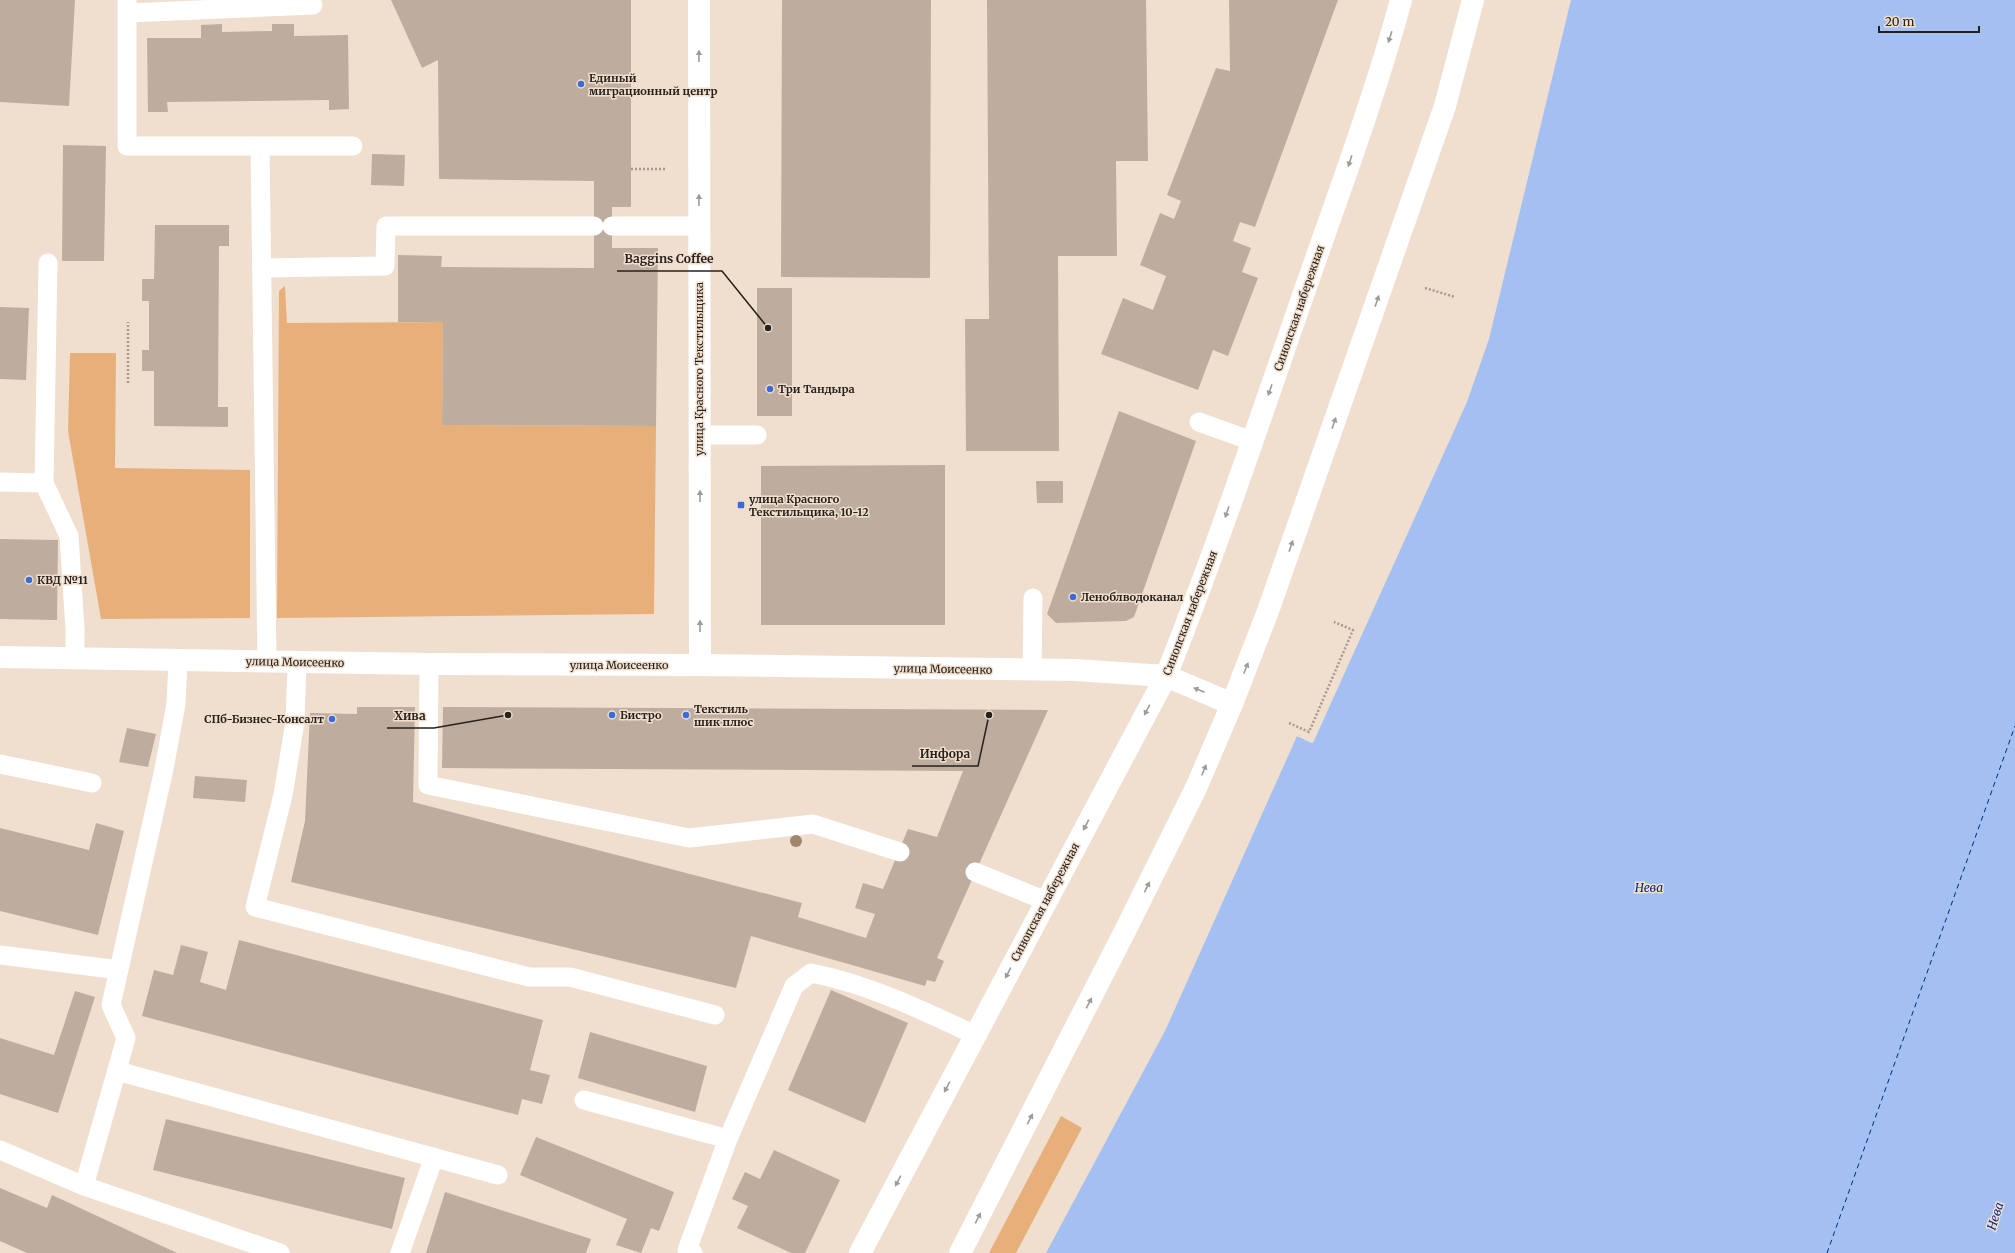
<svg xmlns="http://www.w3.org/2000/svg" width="2015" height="1253" font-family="Merriweather,serif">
<rect width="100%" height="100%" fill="#f0dfcf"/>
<!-- green -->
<path fill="#e7b07b" d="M 285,286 L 287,323 L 443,322 L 442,425 L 656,426 L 654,614 L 277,618 L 279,291 Z
M 70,353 L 116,353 L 115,468 L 250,470 L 250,618 L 101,619 L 68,431 Z
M 1061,1116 L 1082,1128 L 1016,1253 L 989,1253 Z"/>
<!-- water -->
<path fill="#a4bff1" d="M 1571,0 L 2015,0 L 2015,1253 L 1046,1253 L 1165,1031 L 1297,736 L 1313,743 L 1467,402 L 1489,339 Z"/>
<!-- pier -->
<path fill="#f0dfcf" d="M 1357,638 L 1359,639 L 1312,743 L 1297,736 L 1297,734 L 1311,740 Z"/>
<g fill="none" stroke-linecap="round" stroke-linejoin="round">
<!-- ferry -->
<path stroke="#042885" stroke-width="1" stroke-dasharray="5 4" stroke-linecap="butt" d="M 1827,1253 L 2015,726"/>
</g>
<!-- building -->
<path fill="#bead9e" d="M 0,0 L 75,0 L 69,106 L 0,102 Z
M 391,0 L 631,0 L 631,207 L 612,207 L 612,248 L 658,248 L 656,426 L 442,425 L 443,322 L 398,322 L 398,255 L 442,256 L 441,267 L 594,268 L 594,181 L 439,179 L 438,60 L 422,68 Z
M 782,0 L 931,0 L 930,278 L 781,277 Z
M 987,0 L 1146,0 L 1148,161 L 1116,161 L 1117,256 L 1058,256 L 1059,451 L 966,451 L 965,319 L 989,319 Z
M 1229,0 L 1338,0 L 1255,227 L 1240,222 L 1233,241 L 1251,248 L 1242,272 L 1258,278 L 1228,356 L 1213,350 L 1198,390 L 1101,354 L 1123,298 L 1153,310 L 1166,276 L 1140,265 L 1160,213 L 1174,219 L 1181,201 L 1167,195 L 1216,68 L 1230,71 Z
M 222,24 L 222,32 L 272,31 L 272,24 L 294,24 L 294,36 L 348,35 L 349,109 L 329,110 L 329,100 L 167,102 L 168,112 L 148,112 L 147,38 L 201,38 L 201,25 Z
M 63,145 L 106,146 L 104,261 L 62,261 Z
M 372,154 L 405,155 L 404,186 L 371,185 Z
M 155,225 L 229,225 L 229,246 L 219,246 L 218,407 L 228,407 L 228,427 L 154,426 L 154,371 L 142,371 L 142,350 L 149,350 L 149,301 L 142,301 L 142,279 L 154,279 Z
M 757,288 L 792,288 L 792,416 L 757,416 Z
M 0,307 L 29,308 L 26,380 L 0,379 Z
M 1119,411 L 1196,441 L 1134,617 L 1126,621 L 1056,623 L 1047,614 Z
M 945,465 L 945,625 L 761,625 L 761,466 Z
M 1036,481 L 1063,481 L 1063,503 L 1037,503 Z
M 0,539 L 58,540 L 57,620 L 0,619 Z
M 357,707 L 415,707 L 413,802 L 802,903 L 798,917 L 866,938 L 875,914 L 855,908 L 863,883 L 883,889 L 908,829 L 937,837 L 963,771 L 442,768 L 443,707 L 1048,710 L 937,958 L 944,961 L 935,982 L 927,980 L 925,986 L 751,936 L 736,988 L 291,882 L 305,821 L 310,713 L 357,714 Z
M 127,728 L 156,734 L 148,767 L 119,762 Z
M 195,776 L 247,780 L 245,802 L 193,798 Z
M 96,823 L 124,831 L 98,935 L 0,911 L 0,828 L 89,850 Z
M 239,940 L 543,1020 L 530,1070 L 550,1075 L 542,1104 L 522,1099 L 518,1115 L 142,1016 L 154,970 L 173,975 L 181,945 L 208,952 L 200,982 L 226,990 Z
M 831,990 L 908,1023 L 865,1123 L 788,1090 Z
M 75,991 L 95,997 L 58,1113 L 0,1094 L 0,1038 L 54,1055 Z
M 590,1032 L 707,1066 L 695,1112 L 578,1078 Z
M 166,1119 L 405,1178 L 392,1229 L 153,1170 Z
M 536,1137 L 674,1192 L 659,1231 L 651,1228 L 641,1253 L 616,1245 L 627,1219 L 520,1175 Z
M 774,1150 L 840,1180 L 805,1253 L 791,1253 L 737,1228 L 748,1206 L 732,1199 L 745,1172 L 760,1179 Z
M 0,1188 L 47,1208 L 52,1195 L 177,1253 L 27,1253 L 0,1241 Z
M 445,1192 L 591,1239 L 586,1253 L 426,1253 Z"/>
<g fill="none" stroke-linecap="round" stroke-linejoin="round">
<!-- path -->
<path stroke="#a6998d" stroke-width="2.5" stroke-dasharray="2 2" stroke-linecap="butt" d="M 631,169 L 665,169
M 1425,288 L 1455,297
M 128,383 L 128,322
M 1289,723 L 1309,732 L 1353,630 L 1334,622"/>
<!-- lane -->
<path stroke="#fff" stroke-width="19" d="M 127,0 L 127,146 L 353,146
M 127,13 L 313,5
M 260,146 L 267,662
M 612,226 L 699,226
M 262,268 L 385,266 L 386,226 L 594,226
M 1199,422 L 1252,441
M 700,435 L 757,435
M 0,482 L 44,483 L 69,536 L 75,629 L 75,659
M 44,483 L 48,263
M 297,663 L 295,722 L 283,795 L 255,907 L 529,977 L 570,977 L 715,1015
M 429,664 L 428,785 L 689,838 L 813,824 L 900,852
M 1032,670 L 1033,598
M 0,764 L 92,783
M 975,872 L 1046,901
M 0,955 L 119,970
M 117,1071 L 498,1175
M 584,1100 L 728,1139
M 0,1150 L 84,1186 L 280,1253
M 84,1186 L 126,1038 L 111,1005 L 164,769 L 176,704 L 178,661
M 400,1253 L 434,1157
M 693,1253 L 687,1250 L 728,1139 L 794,986 L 811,973 C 868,984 922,1010 975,1035"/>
<!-- street -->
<path stroke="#fff" stroke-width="22" d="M 699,0 L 700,665"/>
<!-- secondary -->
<path stroke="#fff" stroke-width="22" d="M 0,657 L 429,664 L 700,665 L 1075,670 L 1166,676 L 1232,704
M 860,1253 L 1166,676 C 1215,553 1257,428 1300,304 C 1335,203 1373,103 1401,0
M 960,1253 L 1125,931 L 1196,788 L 1232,704 L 1268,611 L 1445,106 L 1473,0"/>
</g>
<!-- trees -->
<circle fill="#9f866d" cx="796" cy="841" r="6"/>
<!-- one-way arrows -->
<defs><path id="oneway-solid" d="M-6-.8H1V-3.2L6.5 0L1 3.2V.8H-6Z"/></defs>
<g fill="#9e9b98">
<use href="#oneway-solid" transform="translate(1390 37) rotate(108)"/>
<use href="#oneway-solid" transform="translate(699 56) rotate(-90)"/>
<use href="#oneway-solid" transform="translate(1350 161) rotate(108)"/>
<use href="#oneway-solid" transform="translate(699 200) rotate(-90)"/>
<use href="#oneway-solid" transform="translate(1377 301) rotate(-71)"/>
<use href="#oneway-solid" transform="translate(1270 390) rotate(109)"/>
<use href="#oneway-solid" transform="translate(1334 423) rotate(-71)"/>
<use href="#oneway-solid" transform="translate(700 496) rotate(-90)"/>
<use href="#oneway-solid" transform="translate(1227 512) rotate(109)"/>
<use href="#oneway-solid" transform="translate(1291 546) rotate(-71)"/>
<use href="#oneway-solid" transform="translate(700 626) rotate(-90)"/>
<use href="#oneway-solid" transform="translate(1246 668) rotate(-69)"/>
<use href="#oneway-solid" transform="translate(1199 690) rotate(-157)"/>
<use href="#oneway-solid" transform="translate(1147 710) rotate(118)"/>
<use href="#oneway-solid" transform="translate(1204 770) rotate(-67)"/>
<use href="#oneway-solid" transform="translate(1086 825) rotate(118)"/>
<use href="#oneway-solid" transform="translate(1147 887) rotate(-64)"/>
<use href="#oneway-solid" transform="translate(1008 973) rotate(118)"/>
<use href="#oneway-solid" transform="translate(1089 1003) rotate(-63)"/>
<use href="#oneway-solid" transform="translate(947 1087) rotate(118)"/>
<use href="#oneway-solid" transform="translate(1030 1119) rotate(-63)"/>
<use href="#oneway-solid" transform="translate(898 1181) rotate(118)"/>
<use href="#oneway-solid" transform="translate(978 1218) rotate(-63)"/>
</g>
<!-- markers -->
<g fill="#396cdb" stroke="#f0dfcf" stroke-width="1.5">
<circle cx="581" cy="84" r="4"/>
<circle cx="770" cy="389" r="4"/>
<rect x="737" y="501" width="8" height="8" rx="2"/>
<circle cx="29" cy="580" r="4"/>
<circle cx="1073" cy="597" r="4"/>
<circle cx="612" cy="715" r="4"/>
<circle cx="686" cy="715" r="4"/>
<circle cx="332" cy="719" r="4"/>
</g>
<g text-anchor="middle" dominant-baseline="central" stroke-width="3" stroke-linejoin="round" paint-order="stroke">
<!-- poi labels -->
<g font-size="11" font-weight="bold" fill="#27211b" stroke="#f0dfcf" text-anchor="start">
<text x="589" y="78">Единый<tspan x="589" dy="13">миграционный центр</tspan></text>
<text x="778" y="389">Три Тандыра</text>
<text x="749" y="499">улица Красного<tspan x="749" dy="13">Текстильщика, 10-12</tspan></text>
<text x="37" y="580">КВД №11</text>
<text x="1081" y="597">Леноблводоканал</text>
<text x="694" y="709">Текстиль<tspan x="694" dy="13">шик плюс</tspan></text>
<text x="620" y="715">Бистро</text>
<text x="324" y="719" text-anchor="end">СПб-Бизнес-Консалт</text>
</g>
<!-- street labels -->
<g font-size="11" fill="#27211b" stroke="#f0dfcf">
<text transform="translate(1299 308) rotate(-71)">Синопская набережная</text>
<text transform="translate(699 369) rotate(-90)">улица Красного Текстильщика</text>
<text transform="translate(1190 613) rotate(-69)">Синопская набережная</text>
<text transform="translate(295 662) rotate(1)">улица Моисеенко</text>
<text x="619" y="665">улица Моисеенко</text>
<text transform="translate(943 669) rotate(1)">улица Моисеенко</text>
<text transform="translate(1045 902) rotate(-62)">Синопская набережная</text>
</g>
<!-- water labels -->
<g font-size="12" font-style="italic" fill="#042885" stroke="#f0dfcf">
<text x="1649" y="887">Нева</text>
<text transform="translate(1995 1216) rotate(-72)">Нева</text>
</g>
</g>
<!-- callouts -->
<path fill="none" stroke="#27211b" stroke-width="1.5" d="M768 328L722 271H617M508 715L434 728H387M989 715L978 766H912"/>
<g fill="#27211b" stroke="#f0dfcf" stroke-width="1.5">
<circle cx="768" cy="328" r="4"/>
<circle cx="508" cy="715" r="4"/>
<circle cx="989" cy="715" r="4"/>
</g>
<g font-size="12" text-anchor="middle" font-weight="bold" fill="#27211b" stroke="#f0dfcf" stroke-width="3" stroke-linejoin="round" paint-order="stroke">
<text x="669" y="263">Baggins Coffee</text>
<text x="410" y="720">Хива</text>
<text x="945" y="758">Инфора</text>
</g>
<!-- scale -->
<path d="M1879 26v6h100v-6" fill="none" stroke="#27211b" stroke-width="2"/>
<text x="1885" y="26" font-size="12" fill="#27211b" stroke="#f0dfcf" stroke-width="3" paint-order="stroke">20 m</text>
</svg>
